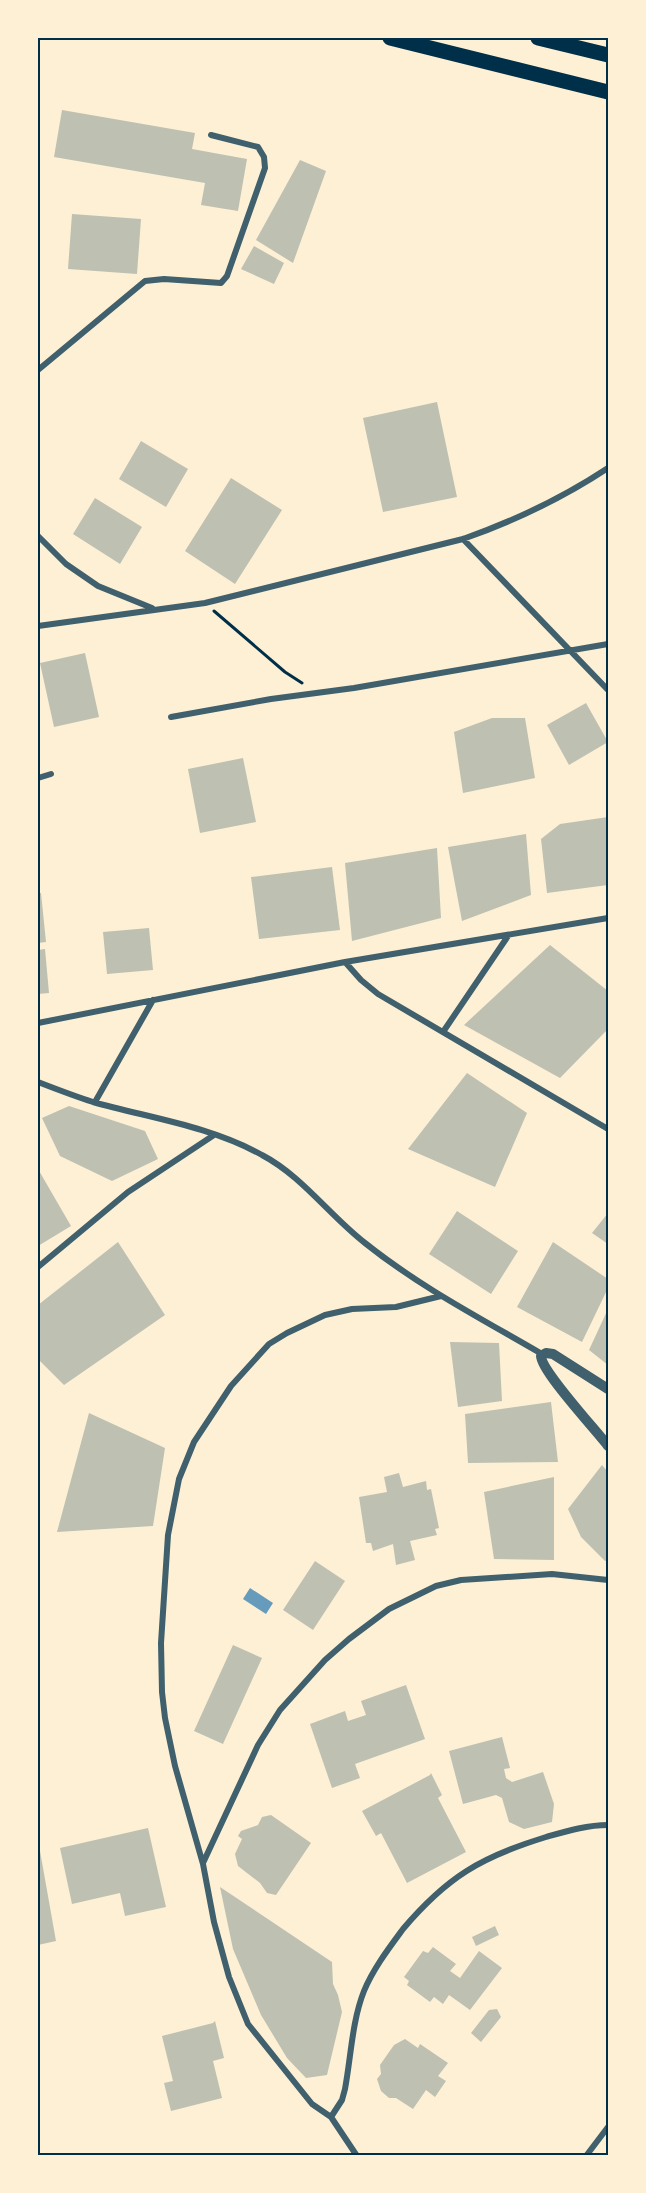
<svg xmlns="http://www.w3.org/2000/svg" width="646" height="2193" font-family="'Archivo Narrow',sans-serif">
<rect width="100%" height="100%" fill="#fdf0d5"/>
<!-- water -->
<path fill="#669bbc" d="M 250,1588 L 273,1603 L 266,1614 L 243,1599 Z"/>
<!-- building -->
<path fill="#bec0b2" d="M 62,110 L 195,133 L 192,149 L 247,159 L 238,211 L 201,205 L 205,183 L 54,157 Z
M 300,160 L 326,171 L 293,263 L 256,240 Z
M 72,214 L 141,219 L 137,274 L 68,269 Z
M 254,246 L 284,263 L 274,284 L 241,269 Z
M 437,402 L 457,497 L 383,512 L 363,418 Z
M 141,441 L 188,469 L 166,507 L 119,479 Z
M 231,478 L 282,510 L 235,584 L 185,551 Z
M 95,498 L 142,527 L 120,564 L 73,534 Z
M 85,653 L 99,717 L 54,727 L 40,663 Z
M 586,703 L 608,742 L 569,765 L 547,725 Z
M 492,718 L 525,718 L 535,778 L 463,793 L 454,732 Z
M 243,758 L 256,822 L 200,833 L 188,769 Z
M 608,817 L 608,885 L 547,893 L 541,839 L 560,824 Z
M 526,834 L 531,895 L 462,921 L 448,847 Z
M 437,848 L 441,918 L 352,941 L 345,863 Z
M 332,867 L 340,930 L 259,939 L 251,877 Z
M 38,893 L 41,893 L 46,942 L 38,943 Z
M 149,928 L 153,970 L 107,974 L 103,932 Z
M 550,945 L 608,991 L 608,1029 L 560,1078 L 464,1025 Z
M 45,949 L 49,993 L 38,994 L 38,950 Z
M 467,1073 L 527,1113 L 495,1187 L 408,1149 Z
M 69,1106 L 145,1131 L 158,1159 L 112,1181 L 60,1156 L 42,1118 Z
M 38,1169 L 71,1226 L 38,1246 Z
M 457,1211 L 518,1251 L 491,1294 L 429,1254 Z
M 608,1213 L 608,1244 L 592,1233 Z
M 118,1242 L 165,1315 L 64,1385 L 38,1359 L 38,1305 Z
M 553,1242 L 608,1279 L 608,1288 L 582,1342 L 517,1307 Z
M 608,1309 L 608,1365 L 589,1350 Z
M 450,1342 L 499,1343 L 502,1401 L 458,1407 Z
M 551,1402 L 558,1462 L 468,1463 L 465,1414 Z
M 89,1413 L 165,1448 L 153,1526 L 57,1532 Z
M 602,1465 L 608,1472 L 608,1560 L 605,1561 L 581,1537 L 568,1509 Z
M 399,1473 L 403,1487 L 426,1481 L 427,1490 L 431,1489 L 439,1528 L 435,1529 L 437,1535 L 410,1541 L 415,1560 L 396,1565 L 393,1544 L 373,1551 L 371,1543 L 366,1543 L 359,1497 L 387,1492 L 384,1477 Z
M 554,1477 L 554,1560 L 494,1559 L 484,1492 Z
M 315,1561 L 345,1581 L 313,1630 L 283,1610 Z
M 233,1645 L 262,1658 L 223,1744 L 194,1731 Z
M 406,1685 L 425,1739 L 355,1764 L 360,1778 L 332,1788 L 310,1724 L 345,1711 L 348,1721 L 366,1715 L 361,1701 Z
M 502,1737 L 510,1768 L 504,1769 L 506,1778 L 512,1782 L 543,1772 L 554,1804 L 552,1822 L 524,1829 L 509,1822 L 502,1798 L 496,1795 L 463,1804 L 449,1751 Z
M 431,1773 L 442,1795 L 438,1798 L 466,1852 L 407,1883 L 381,1833 L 376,1836 L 362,1811 L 430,1775 Z
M 271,1815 L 311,1843 L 276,1895 L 267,1893 L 260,1883 L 238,1866 L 235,1854 L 242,1839 L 238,1836 L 241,1831 L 258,1825 L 262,1817 Z
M 148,1828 L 166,1907 L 125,1916 L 120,1893 L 72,1904 L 60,1848 Z
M 40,1851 L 56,1941 L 38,1945 L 38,1852 Z
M 220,1887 L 332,1962 L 333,1984 L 338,1995 L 342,2012 L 327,2075 L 306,2078 L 287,2058 L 261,2015 L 233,1949 Z
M 495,1926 L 499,1935 L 476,1946 L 472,1937 Z
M 433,1947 L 456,1964 L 450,1971 L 460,1978 L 479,1951 L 502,1968 L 470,2010 L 449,1995 L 443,2004 L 434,1997 L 430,2002 L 407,1985 L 409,1981 L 404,1977 L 423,1951 L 428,1953 Z
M 497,2009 L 501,2017 L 481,2042 L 471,2033 L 489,2010 Z
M 215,2021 L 224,2058 L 213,2061 L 222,2098 L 171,2111 L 164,2083 L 173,2081 L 162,2036 L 213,2023 Z
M 405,2039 L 418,2048 L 420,2044 L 448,2063 L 438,2076 L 446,2081 L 435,2097 L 426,2090 L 413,2109 L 396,2098 L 389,2098 L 381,2091 L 377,2079 L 381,2074 L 380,2065 L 394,2045 Z"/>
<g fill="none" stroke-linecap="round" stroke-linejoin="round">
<!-- path -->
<path stroke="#003049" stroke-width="3" d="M 214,611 L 285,672 L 302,683"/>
<!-- minor -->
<path stroke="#3f606c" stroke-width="6" d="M 38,370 L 145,281 L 164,279 L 221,283 L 227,276 L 265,168 L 264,157 L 258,147 L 211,135
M 38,536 L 66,564 L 98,586 L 152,608
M 463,539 L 608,690
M 38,626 L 205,603 L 463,539 C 517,520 561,499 608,468
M 171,717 L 271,699 L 354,688 L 608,644
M 38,778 L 51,774
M 345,962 L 608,918
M 38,1023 L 345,962 L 361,980 L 378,994 L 608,1129
M 443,1032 L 508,936
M 38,1082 C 56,1089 74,1096 93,1102 C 150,1118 210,1126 262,1155 C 302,1176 330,1216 365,1243 C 420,1287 482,1319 542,1354
M 95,1102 L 153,1000
M 38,1267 L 128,1192 L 214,1135
M 203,1863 L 258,1745 L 280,1710 L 325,1660 L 349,1639 L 389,1609 L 436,1586 L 461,1580 L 552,1574 L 608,1580
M 331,2117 L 342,2100 L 345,2089 C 351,2057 352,2021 364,1991 C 373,1969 389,1948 403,1929 C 447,1877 481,1857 546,1837 C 567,1831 587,1825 608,1825
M 357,2156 L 331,2117 L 312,2104 L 248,2024 L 229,1977 L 214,1922 L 203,1864 L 175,1766 L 165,1718 L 162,1692 L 161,1643 L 168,1535 L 179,1479 L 194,1442 L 231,1386 L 269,1344 L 287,1333 L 325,1315 L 352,1309 L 396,1307 L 441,1296
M 586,2156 L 608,2127"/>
<!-- tertiary -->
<path stroke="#3f606c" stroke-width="10" d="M 608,1389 L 553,1354 L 546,1353 L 541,1356 C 541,1371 596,1430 608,1446"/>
<!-- motorway -->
<path stroke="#003049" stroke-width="15" d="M 390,38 L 608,92
M 538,38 L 608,55"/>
</g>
<!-- border -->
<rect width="646" height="2193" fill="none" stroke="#fdf0d5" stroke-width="78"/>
<rect x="39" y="39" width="568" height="2115" fill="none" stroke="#003049" stroke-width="2"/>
</svg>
